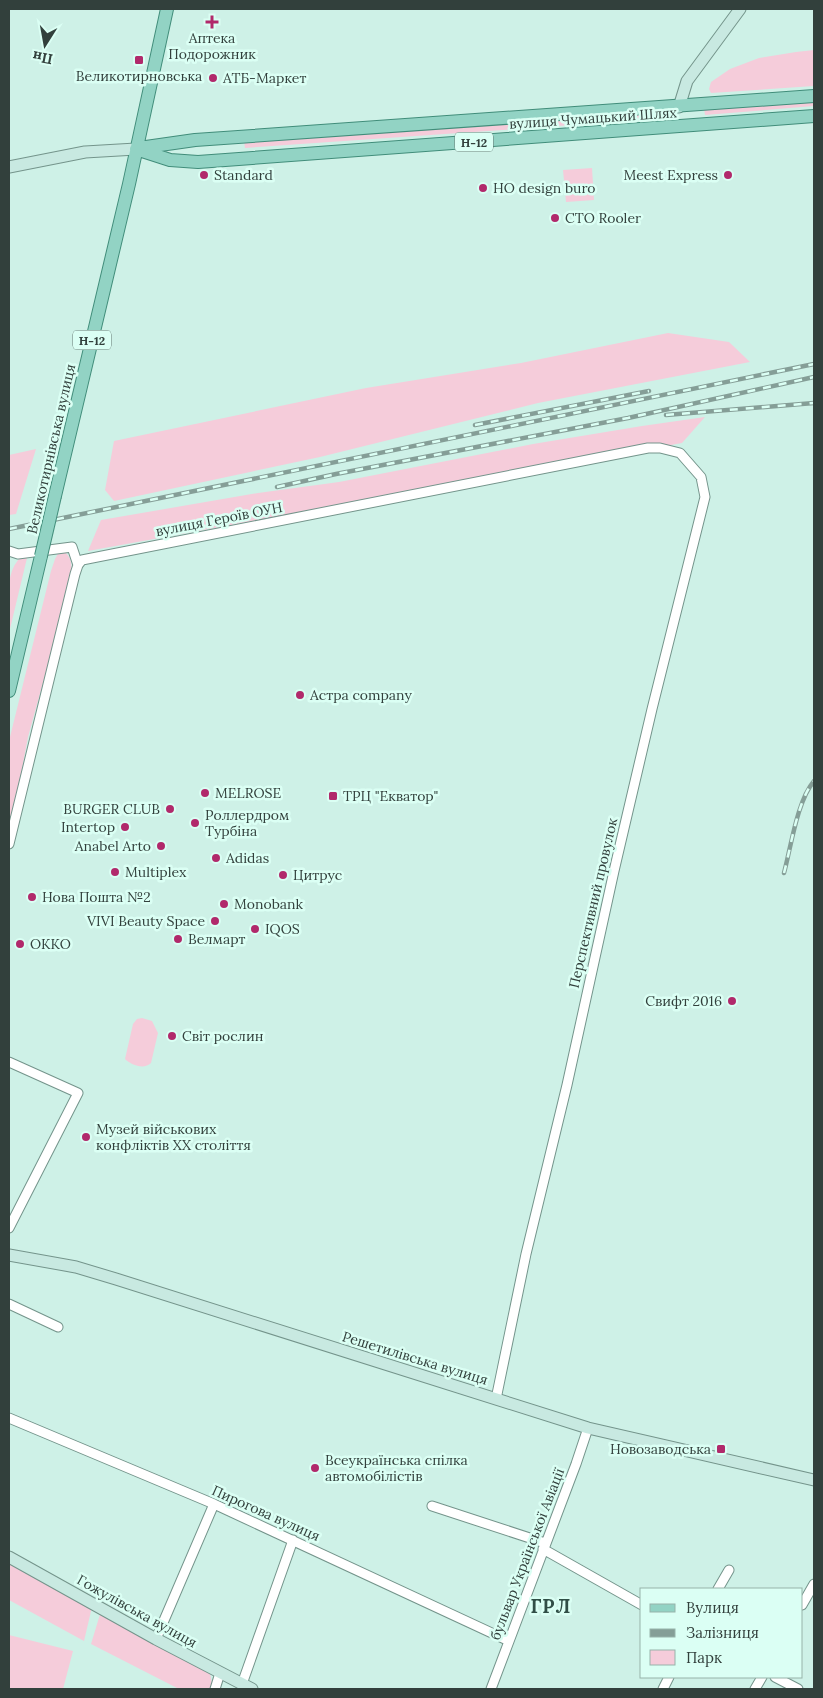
<svg xmlns="http://www.w3.org/2000/svg" width="823" height="1698" font-family="Lora,serif">
<rect width="100%" height="100%" fill="#cef1e7"/>
<!-- green -->
<path fill="#f5ccda" d="M 814,50 L 814,86 L 711,93 L 709,89 L 711,82 L 730,69 L 759,58 L 796,52 Z
M 814,99 L 814,106 L 705,115 L 704,108 Z
M 672,111 L 673,118 L 245,148 L 244,141 Z
M 592,168 L 594,200 L 566,202 L 563,170 Z
M 668,333 L 729,342 L 750,362 L 538,403 L 320,457 L 114,501 L 105,490 L 114,441 L 366,388 L 521,363 Z
M 705,417 L 682,443 L 88,551 L 101,520 L 258,493 L 339,482 L 533,444 L 642,426 Z
M 36,449 L 16,514 L 9,515 L 9,455 Z
M 60,550 C 74,554 72,570 71,581 L 28,737 L 19,785 L 9,829 L 9,741 L 51,571 L 55,559 Z
M 21,557 L 27,558 L 9,633 C 9,610 3,573 21,557 Z
M 142,1018 L 152,1021 L 158,1033 L 151,1063 C 144,1070 131,1065 125,1059 L 133,1024 L 137,1019 Z
M 9,1562 L 92,1607 L 84,1641 L 9,1600 Z
M 101,1611 L 210,1673 L 212,1684 L 211,1689 L 179,1689 L 91,1644 Z
M 9,1635 L 73,1651 L 63,1689 L 9,1689 Z"/>
<g fill="none" stroke-linecap="round" stroke-linejoin="round">
<defs>
<path id="street" d="M 9,551 L 18,554 L 72,547 L 78,565
M 9,844 L 75,574 L 78,565 L 82,560 L 648,448 L 660,448 L 680,453 L 701,477 L 705,497 L 652,709 L 614,871 L 567,1085 L 526,1254 L 496,1399
M 9,1062 L 78,1093 L 9,1228
M 9,1304 L 58,1327
M 9,1418 L 214,1504 L 509,1641
M 432,1506 L 545,1543
M 543,1549 L 642,1605
M 718,1589 L 729,1570
M 802,1605 L 814,1584
M 156,1639 L 214,1504
M 775,1677 L 798,1689
M 242,1684 L 293,1540
M 215,1689 L 220,1673
M 491,1689 L 576,1464 L 588,1428
M 663,1689 L 669,1677
M 755,1689 L 762,1677"/>
<path id="secondary" d="M 679,107 L 687,81 L 740,9
M 9,167 L 85,152 L 136,149
M 9,1255 L 76,1267 L 116,1279 L 588,1428 L 814,1480
M 9,1557 L 156,1639 L 252,1689"/>
<path id="primary" d="M 139,148 L 195,140 L 814,96
M 136,149 L 170,160 L 198,162 L 814,116
M 55,496 L 129,184 L 167,9
M 9,691 L 41,556"/>
</defs>
<!-- street casing -->
<use href="#street" stroke="#74948b" stroke-width="11"/>
<!-- secondary casing -->
<use href="#secondary" stroke="#74948b" stroke-width="13"/>
<!-- primary casing -->
<use href="#primary" stroke="#418d7a" stroke-width="14"/>
<!-- street -->
<use href="#street" stroke="#fff" stroke-width="9"/>
<!-- secondary -->
<use href="#secondary" stroke="#c8e9e1" stroke-width="11"/>
<!-- primary -->
<use href="#primary" stroke="#92d3c4" stroke-width="12"/>
<defs>
<path id="rail" d="M 666,415 L 814,403
M 475,425 L 649,391
M 277,487 L 336,474 L 628,418 L 814,377
M 9,529 L 814,364
M 784,873 C 791,847 797,801 814,781"/>
</defs>
<!-- rail casing -->
<use href="#rail" stroke="#859e97" stroke-width="4.5"/>
<!-- rail -->
<use href="#rail" stroke="#dbfff4" stroke-width="2.5" stroke-dasharray="8" stroke-linecap="butt"/>
<defs>
<path id="primary-bridge" d="M 41,556 L 55,496"/>
</defs>
<!-- primary-bridge casing -->
<use href="#primary-bridge" stroke="#418d7a" stroke-width="14" stroke-linecap="butt"/>
<!-- primary-bridge -->
<use href="#primary-bridge" stroke="#92d3c4" stroke-width="12"/>
</g>
<!-- markers -->
<g fill="#b1296b" stroke="#dbfff4" stroke-width="2">
<path d="M209.5 14.5h5v5h5v5h-5v5h-5v-5h-5v-5h5z"/>
<rect x="134" y="55" width="10" height="10" rx="2.5"/>
<circle cx="213" cy="78" r="5"/>
<circle cx="204" cy="175" r="5"/>
<circle cx="728" cy="175" r="5"/>
<circle cx="483" cy="188" r="5"/>
<circle cx="555" cy="218" r="5"/>
<circle cx="300" cy="695" r="5"/>
<circle cx="205" cy="793" r="5"/>
<rect x="328" y="791" width="10" height="10" rx="2.5"/>
<circle cx="170" cy="809" r="5"/>
<circle cx="195" cy="823" r="5"/>
<circle cx="125" cy="827" r="5"/>
<circle cx="161" cy="846" r="5"/>
<circle cx="216" cy="858" r="5"/>
<circle cx="115" cy="872" r="5"/>
<circle cx="283" cy="875" r="5"/>
<circle cx="32" cy="897" r="5"/>
<circle cx="224" cy="904" r="5"/>
<circle cx="215" cy="921" r="5"/>
<circle cx="255" cy="929" r="5"/>
<circle cx="178" cy="939" r="5"/>
<circle cx="20" cy="944" r="5"/>
<circle cx="732" cy="1001" r="5"/>
<circle cx="172" cy="1036" r="5"/>
<circle cx="86" cy="1137" r="5"/>
<rect x="716" y="1444" width="10" height="10" rx="2.5"/>
<circle cx="315" cy="1468" r="5"/>
</g>
<g text-anchor="middle" dominant-baseline="central" stroke-width="5" stroke-linejoin="round" paint-order="stroke">
<!-- shield labels -->
<g fill="#dbfff4" stroke="#657973" stroke-width="1">
<rect x="455" y="132.5" width="38" height="19" rx="4"/>
<rect x="73" y="330.5" width="38" height="19" rx="4"/>
</g>
<g font-size="12" font-weight="bold" fill="#32403c">
<text x="474" y="142">Н-12</text>
<text x="92" y="340">Н-12</text>
</g>
<!-- poi labels -->
<g font-size="14" fill="#32403c" stroke="#dbfff4" text-anchor="start">
<text x="212" y="38" text-anchor="middle">Аптека<tspan x="212" dy="16">Подорожник</tspan></text>
<text x="139" y="76" text-anchor="middle">Великотирновська</text>
<text x="223" y="78">АТБ-Маркет</text>
<text x="214" y="175">Standard</text>
<text x="718" y="175" text-anchor="end">Meest Express</text>
<text x="493" y="188">HO design buro</text>
<text x="565" y="218">СТО Rooler</text>
<text x="310" y="695">Астра company</text>
<text x="215" y="793">MELROSE</text>
<text x="343" y="796">ТРЦ "Екватор"</text>
<text x="160" y="809" text-anchor="end">BURGER CLUB</text>
<text x="205" y="815">Роллердром<tspan x="205" dy="16">Турбіна</tspan></text>
<text x="115" y="827" text-anchor="end">Intertop</text>
<text x="151" y="846" text-anchor="end">Anabel Arto</text>
<text x="226" y="858">Adidas</text>
<text x="125" y="872">Multiplex</text>
<text x="293" y="875">Цитрус</text>
<text x="42" y="897">Нова Пошта №2</text>
<text x="234" y="904">Monobank</text>
<text x="205" y="921" text-anchor="end">VIVI Beauty Space</text>
<text x="265" y="929">IQOS</text>
<text x="188" y="939">Велмарт</text>
<text x="30" y="944">ОККО</text>
<text x="722" y="1001" text-anchor="end">Свифт 2016</text>
<text x="182" y="1036">Світ рослин</text>
<text x="96" y="1129">Музей військових<tspan x="96" dy="16">конфліктів ХХ століття</tspan></text>
<text x="711" y="1449" text-anchor="end">Новозаводська</text>
<text x="325" y="1460">Всеукраїнська спілка<tspan x="325" dy="16">автомобілістів</tspan></text>
</g>
<!-- street labels -->
<g font-size="14" fill="#32403c" stroke="#dbfff4">
<text transform="translate(593 118) rotate(-4)">вулиця Чумацький Шлях</text>
<text transform="translate(51 449) rotate(-77)">Великотирнівська вулиця</text>
<text transform="translate(219 519) rotate(-11)">вулиця Героїв ОУН</text>
<text transform="translate(593 903) rotate(-77)">Перспективний провулок</text>
<text transform="translate(415 1358) rotate(17)">Решетилівська вулиця</text>
<text transform="translate(266 1513) rotate(24)">Пирогова вулиця</text>
<text transform="translate(527 1554) rotate(-69)">бульвар Української Авіації</text>
<text transform="translate(137 1611) rotate(29)">Гожулівська вулиця</text>
</g>
<!-- district labels -->
<g font-size="19" font-weight="bold" letter-spacing="1" fill="#304e46" stroke="#dbfff4">
<text x="551" y="1606">ГРЛ</text>
</g>
</g>
<!-- border -->
<rect width="823" height="1698" fill="none" stroke="#32403c" stroke-width="20"/>
<!-- legend -->
<rect x="640" y="1588" width="162" height="90" fill="#dbfff4" stroke="#97b3aa"/>
<rect x="650" y="1604" width="25" height="8" fill="#92d3c4" stroke="#97b3aa"/>
<text x="686" y="1613" font-size="15" fill="#32403c">Вулиця</text>
<rect x="650" y="1629" width="25" height="8" fill="#859e97" stroke="#97b3aa"/>
<text x="686" y="1638" font-size="15" fill="#32403c">Залізниця</text>
<rect x="650" y="1650" width="25" height="15" fill="#f5ccda" stroke="#97b3aa"/>
<text x="686" y="1663" font-size="15" fill="#32403c">Парк</text>
<!-- north arrow -->
<g transform="translate(45 45) rotate(191)" stroke="#dbfff4" stroke-width="4" paint-order="stroke">
<path d="M0-4L9 19L0 12L-9 19Z" fill="#32403c"/>
<text y="-8" font-size="14" font-weight="bold" text-anchor="middle" fill="#32403c">Пн</text>
</g>
</svg>
